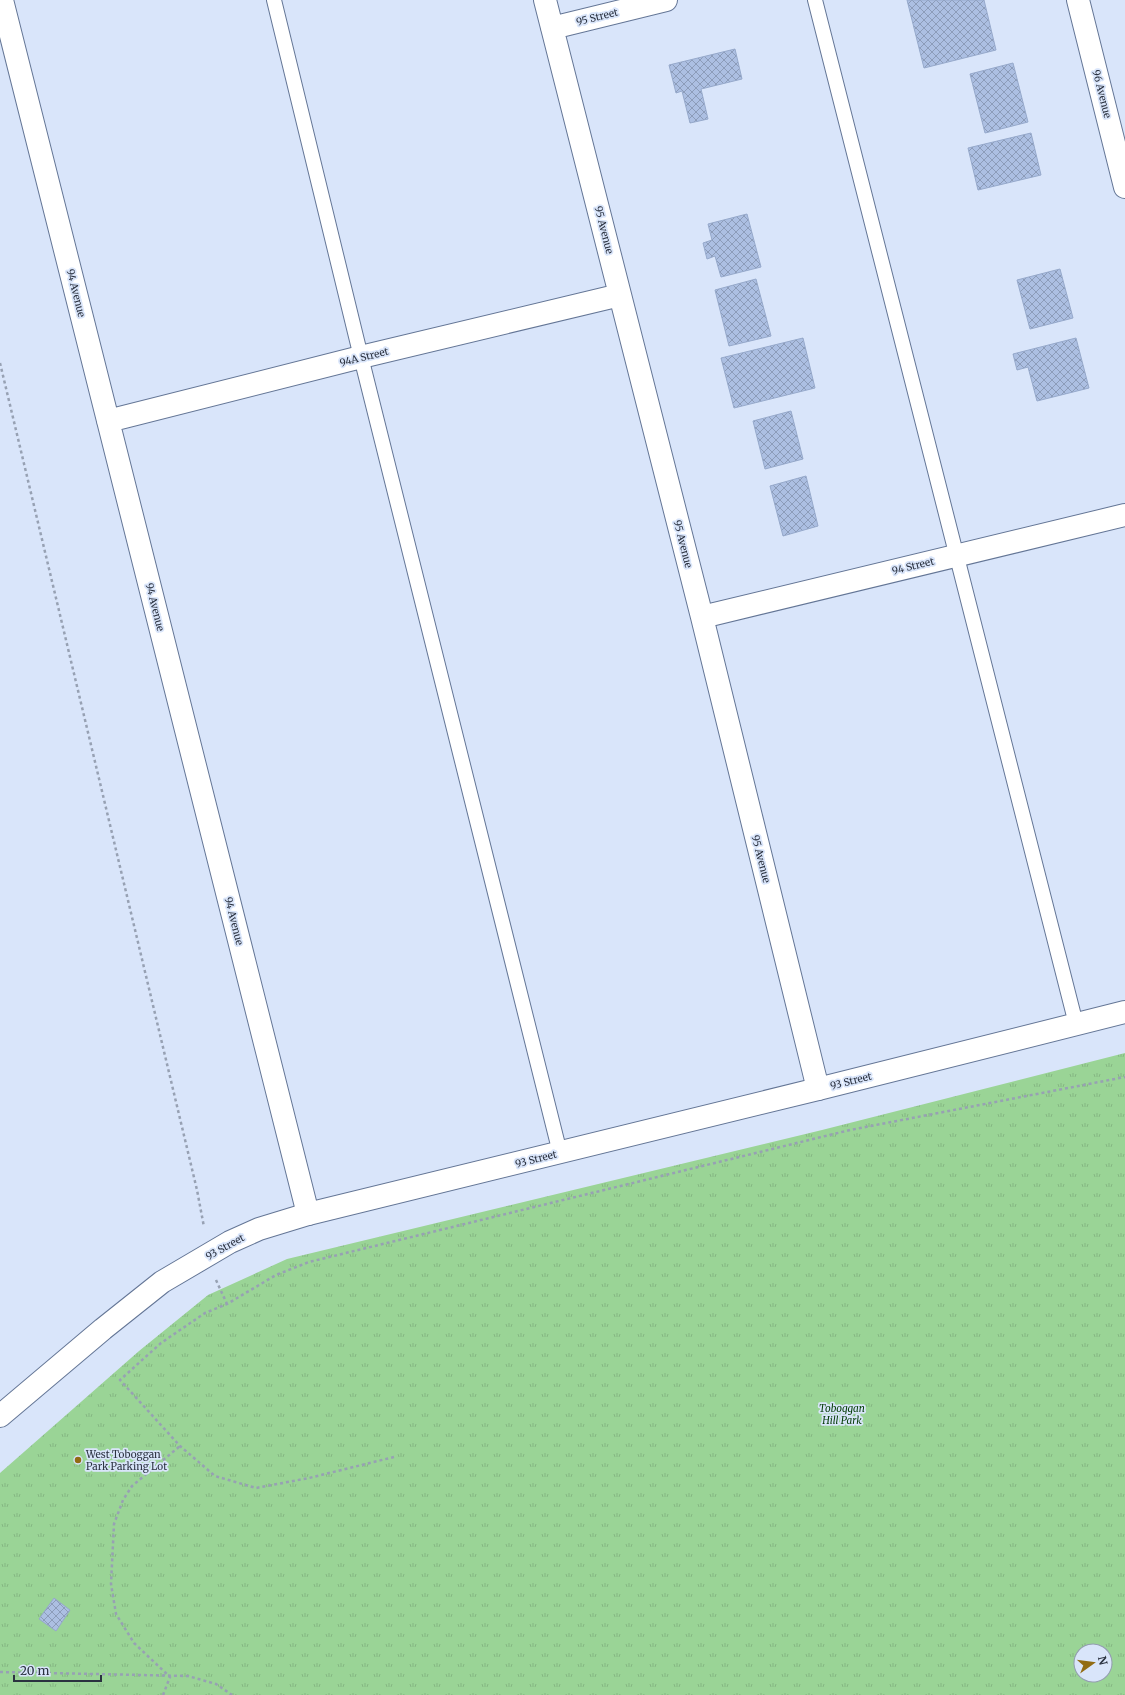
<svg xmlns="http://www.w3.org/2000/svg" width="1125" height="1695" font-family="Merriweather,serif">
<defs>
<pattern id="park-tufts" width="24" height="20" patternUnits="userSpaceOnUse"><rect width="24" height="20" fill="#9ad496"/><path d="M3 7l-1-3M5 7V3M7 7l1-3M15 17l-1-3M17 17v-4M19 17l1-3" fill="none" stroke="#85b682"/></pattern>
<pattern id="building-cross-hatch" width="8" height="8" patternUnits="userSpaceOnUse"><rect width="8" height="8" fill="#acbfe2"/><path d="M0 0l8 8M0 8l8-8" fill="none" stroke="#8c9cb9"/></pattern>
</defs>
<rect width="100%" height="100%" fill="#d9e5fa"/>
<!-- park -->
<path fill="url(#park-tufts)" fill-rule="evenodd" d="M 1125,1053 L 1125,1695 L 0,1695 L 0,1473 L 139,1351 L 208,1295 L 287,1259 L 822,1130 ZM 1081,1651 L 1105,1651 L 1105,1675 L 1081,1675 Z"/>
<!-- building -->
<path fill="url(#building-cross-hatch)" stroke="#96a9cb" d="M 907,0 L 984,0 L 996,50 L 924,68 Z
M 735,49 L 742,79 L 701,89 L 708,119 L 690,123 L 682,91 L 676,93 L 669,65 Z
M 1013,63 L 1028,122 L 985,133 L 970,74 Z
M 1031,133 L 1041,175 L 978,190 L 968,148 Z
M 747,214 L 761,267 L 721,277 L 715,256 L 707,259 L 703,243 L 712,240 L 708,224 Z
M 1060,269 L 1073,318 L 1030,329 L 1017,280 Z
M 756,279 L 771,336 L 729,346 L 715,290 Z
M 803,338 L 815,388 L 734,408 L 721,358 Z
M 1076,338 L 1089,388 L 1037,401 L 1028,367 L 1017,370 L 1013,354 Z
M 791,411 L 803,459 L 765,469 L 753,421 Z
M 806,476 L 818,526 L 783,536 L 770,486 Z
M 54,1598 L 70,1610 L 56,1631 L 39,1619 Z"/>
<g fill="none" stroke-linecap="round" stroke-linejoin="round">
<defs>
<path id="lane" d="M 274,0 L 361,357 L 560,1153
M 815,0 L 1076,1024"/>
<path id="street" d="M 2,0 L 308,1214
M 545,0 L 702,617 L 818,1089
M 1078,0 L 1125,187
M 552,28 L 666,0
M 108,421 L 361,357 L 620,295
M 702,617 L 1125,515"/>
<path id="secondary" d="M 0,1416 L 103,1329 L 162,1282 L 230,1242 L 259,1229 L 308,1214 L 818,1089 L 1125,1012"/>
</defs>
<!-- lane casing -->
<use href="#lane" stroke="#647696" stroke-width="16"/>
<!-- street casing -->
<use href="#street" stroke="#647696" stroke-width="24"/>
<!-- secondary casing -->
<use href="#secondary" stroke="#647696" stroke-width="24"/>
<!-- path -->
<path stroke="#97a1b3" stroke-width="2.5" stroke-dasharray="3 3" stroke-linecap="butt" d="M 0,363 L 197,1190 L 204,1227
M 216,1280 L 227,1304
M 394,1457 L 309,1478 L 256,1488 L 215,1476 L 180,1446 L 120,1380 L 161,1343 L 205,1313 L 227,1304 L 276,1275 L 309,1262 L 850,1130 L 1125,1077
M 0,1672 L 188,1676 L 216,1684 L 232,1695
M 163,1695 L 170,1677 L 134,1643 L 116,1614 L 111,1584 L 114,1524 L 123,1500 L 132,1486 L 180,1446"/>
<!-- lane -->
<use href="#lane" stroke="#fff" stroke-width="14"/>
<!-- street -->
<use href="#street" stroke="#fff" stroke-width="22"/>
<!-- secondary -->
<use href="#secondary" stroke="#fff" stroke-width="22"/>
</g>
<!-- markers -->
<circle fill="#926c14" stroke="#d9e5fa" stroke-width="1.5" cx="78" cy="1460" r="4"/>
<g text-anchor="middle" dominant-baseline="central" stroke-width="3.5" stroke-linejoin="round" paint-order="stroke">
<!-- street labels -->
<g font-size="10" fill="#2b3240" stroke="#d9e5fa">
<text transform="translate(597 17) rotate(-14)">95 Street</text>
<text transform="translate(1102 94) rotate(76)">96 Avenue</text>
<text transform="translate(604 230) rotate(76)">95 Avenue</text>
<text transform="translate(76 293) rotate(76)">94 Avenue</text>
<text transform="translate(364 357) rotate(-14)">94A Street</text>
<text transform="translate(683 544) rotate(76)">95 Avenue</text>
<text transform="translate(913 566) rotate(-14)">94 Street</text>
<text transform="translate(155 607) rotate(76)">94 Avenue</text>
<text transform="translate(761 859) rotate(76)">95 Avenue</text>
<text transform="translate(234 921) rotate(76)">94 Avenue</text>
<text transform="translate(851 1081) rotate(-14)">93 Street</text>
<text transform="translate(536 1159) rotate(-14)">93 Street</text>
<text transform="translate(225 1247) rotate(-29)">93 Street</text>
</g>
<!-- park labels -->
<g font-size="10" font-style="italic" fill="#023a03" stroke="#d9e5fa">
<text x="842" y="1408">Toboggan<tspan x="842" dy="12">Hill Park</tspan></text>
</g>
<!-- poi labels -->
<g font-size="10" fill="#2b3240" stroke="#d9e5fa" text-anchor="start">
<text x="86" y="1454">West Toboggan<tspan x="86" dy="12">Park Parking Lot</tspan></text>
</g>
</g>
<!-- north arrow -->
<g transform="translate(1093 1663) rotate(76)"><circle r="19" fill="#d9e5fa" stroke="#939db0"/>
<path d="M0-3L7 15L0 10L-7 15Z" fill="#926c14"/>
<text y="-6" font-size="11" font-weight="bold" text-anchor="middle" fill="#2b3240">N</text>
</g>
<!-- scale -->
<path d="M14 1675v6h87v-6" fill="none" stroke="#2b3240" stroke-width="2"/>
<text x="20" y="1675" font-size="12" fill="#2b3240" stroke="#d9e5fa" stroke-width="3" paint-order="stroke">20 m</text>
</svg>
